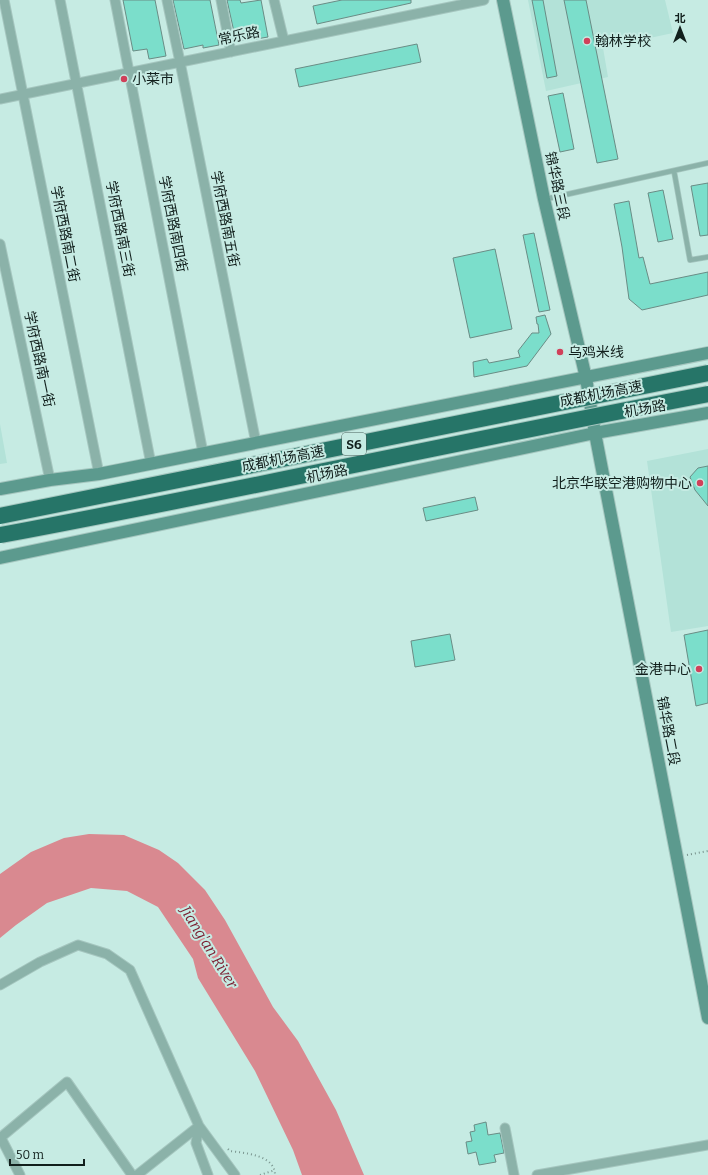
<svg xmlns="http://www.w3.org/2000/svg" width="708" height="1175" font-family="Bitter,'Noto Sans SC',serif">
<rect width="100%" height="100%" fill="#c6ebe3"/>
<!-- built -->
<path fill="#b3e2d8" d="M 528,0 L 665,0 L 673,33 L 603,48 L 608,77 L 546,91 Z
M 0,424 L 7,463 L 0,464 Z
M 708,449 L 708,626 L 671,632 L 647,461 Z"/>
<!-- water -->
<path fill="#d98990" d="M 89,834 L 124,835 L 159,850 L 178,863 L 205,890 L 225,920 L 273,1007 L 298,1041 L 336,1110 L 364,1175 L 302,1175 L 293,1150 L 255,1071 L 198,978 L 193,959 L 158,907 L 127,891 L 91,888 L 47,903 L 16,925 L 0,938 L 0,874 L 31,852 L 64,838 Z"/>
<!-- building -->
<path fill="#7bdecb" stroke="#6a8c85" d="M 123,0 L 155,0 L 166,56 L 149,59 L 147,49 L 133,51 Z
M 173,0 L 210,0 L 219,45 L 203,48 L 203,45 L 184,49 Z
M 227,0 L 240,0 L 241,3 L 261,0 L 268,37 L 256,39 L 256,38 L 236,41 Z
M 342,0 L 411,0 L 411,3 L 317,24 L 313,6 Z
M 532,0 L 543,0 L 557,76 L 547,78 Z
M 564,0 L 586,0 L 618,159 L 597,163 Z
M 417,44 L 421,62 L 299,87 L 295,69 Z
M 563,93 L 574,149 L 560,152 L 548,96 Z
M 708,183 L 708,235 L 700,236 L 691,186 Z
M 663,190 L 673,239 L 658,242 L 648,193 Z
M 629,201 L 639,258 L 643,257 L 650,284 L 708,272 L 708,295 L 642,310 L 629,299 L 622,247 L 614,204 Z
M 534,233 L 550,310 L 539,312 L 523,235 Z
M 495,249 L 512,329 L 470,338 L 453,258 Z
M 545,315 L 551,334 L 527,366 L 474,377 L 473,362 L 487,359 L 489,363 L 520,357 L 518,351 L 532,333 L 539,333 L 538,324 L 537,324 L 536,317 Z
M 708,466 L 708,506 L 695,490 L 690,477 L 698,468 Z
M 475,497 L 478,510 L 426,521 L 423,508 Z
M 708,630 L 708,703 L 696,706 L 684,635 Z
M 450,634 L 455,660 L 415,667 L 411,641 Z
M 486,1122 L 488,1135 L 500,1133 L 504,1153 L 494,1155 L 496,1162 L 479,1165 L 476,1152 L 468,1154 L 466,1142 L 472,1141 L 470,1132 L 475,1131 L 474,1125 Z"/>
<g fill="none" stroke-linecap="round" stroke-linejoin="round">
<defs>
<path id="lane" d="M 674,171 L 690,260 L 708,257
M 546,199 L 708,163"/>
<path id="street" d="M 4,0 L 99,474
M 60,0 L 151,464
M 115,0 L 203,453
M 167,0 L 180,62 L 256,443
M 221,0 L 231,52
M 274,0 L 284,41
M 0,99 L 484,0
M 0,244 L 50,480
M 0,985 L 40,962 L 78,945 L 107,954 L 130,970 L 199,1126 L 235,1175
M 199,1126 L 196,1143 L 208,1175
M 505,1128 L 514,1175
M 0,1138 L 67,1082 L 132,1175
M 1,1138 L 20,1175
M 137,1175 L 199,1126
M 537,1175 L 708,1145"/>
<path id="secondary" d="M 503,0 L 544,199 L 586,378 L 595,433 L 708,1018
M 0,489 L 50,480 L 99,474 L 708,353
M 0,558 L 595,433 L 708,413"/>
</defs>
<!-- lane casing -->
<use href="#lane" stroke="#a5c6bf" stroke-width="6"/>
<!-- street casing -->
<use href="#street" stroke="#a5c6bf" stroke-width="11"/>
<!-- secondary casing -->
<use href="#secondary" stroke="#a5c6bf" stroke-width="14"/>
<!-- path -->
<path stroke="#7a958f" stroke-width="2" stroke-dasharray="1 3" stroke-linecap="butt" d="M 687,855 L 708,851
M 228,1149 L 230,1151 C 245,1153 275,1155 275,1175
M 260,1175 L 275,1170"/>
<!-- lane -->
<use href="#lane" stroke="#8bb2a9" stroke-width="4.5"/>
<!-- street -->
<use href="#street" stroke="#8bb2a9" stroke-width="9"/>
<!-- secondary -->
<use href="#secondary" stroke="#5c9a8e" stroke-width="12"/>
<defs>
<path id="highway-bridge" d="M 0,516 L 708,373
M 1,535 C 237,491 472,439 708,394"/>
</defs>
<!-- highway-bridge casing -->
<use href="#highway-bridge" stroke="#a5c6bf" stroke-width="18" stroke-linecap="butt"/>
<!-- highway-bridge -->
<use href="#highway-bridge" stroke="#267568" stroke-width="16"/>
</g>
<!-- markers -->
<g fill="#d0405a" stroke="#c6ebe3" stroke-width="1.5">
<circle cx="587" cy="41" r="4"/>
<circle cx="124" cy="79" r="4"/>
<circle cx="560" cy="352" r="4"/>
<circle cx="700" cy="483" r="4"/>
<circle cx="699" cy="669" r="4"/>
</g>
<g text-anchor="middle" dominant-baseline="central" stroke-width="4" stroke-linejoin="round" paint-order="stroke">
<!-- shield labels -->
<rect fill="#c6ebe3" stroke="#475c58" stroke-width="1" x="342" y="433" width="24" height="22" rx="3"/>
<g font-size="13" font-weight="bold" fill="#111f1c">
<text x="354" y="444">S6</text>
</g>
<!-- street labels -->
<g font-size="14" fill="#111f1c" stroke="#c6ebe3">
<text transform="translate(239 36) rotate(-12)">常乐路</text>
<text transform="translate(557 186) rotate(78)">锦华路三段</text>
<text transform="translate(225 219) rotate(79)">学府西路南五街</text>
<text transform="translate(173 224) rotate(79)">学府西路南四街</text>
<text transform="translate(120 229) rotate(79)">学府西路南三街</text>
<text transform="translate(65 234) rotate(79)">学府西路南二街</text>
<text transform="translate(39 359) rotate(78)">学府西路南一街</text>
<text transform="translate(601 394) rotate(-11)">成都机场高速</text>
<text transform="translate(645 409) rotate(-10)">机场路</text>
<text transform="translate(283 459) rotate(-11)">成都机场高速</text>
<text transform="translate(327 474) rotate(-12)">机场路</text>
<text transform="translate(668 731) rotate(79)">锦华路二段</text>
</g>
<!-- poi labels -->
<g font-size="14" fill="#111f1c" stroke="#c6ebe3" text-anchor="start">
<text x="595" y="41">翰林学校</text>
<text x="132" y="79">小菜市</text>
<text x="568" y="352">乌鸡米线</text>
<text x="692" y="483" text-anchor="end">北京华联空港购物中心</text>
<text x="691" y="669" text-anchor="end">金港中心</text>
</g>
<!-- water labels -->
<g font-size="15" font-style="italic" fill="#7b1d30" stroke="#c6ebe3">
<text transform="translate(209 947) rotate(58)">Jiang'an River</text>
</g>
</g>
<!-- north arrow -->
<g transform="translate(680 28)" stroke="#c6ebe3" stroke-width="3" paint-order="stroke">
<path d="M0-3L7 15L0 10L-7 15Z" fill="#111f1c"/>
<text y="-6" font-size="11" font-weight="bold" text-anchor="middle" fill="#111f1c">北</text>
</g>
<!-- scale -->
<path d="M10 1159v6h74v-6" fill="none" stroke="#111f1c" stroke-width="2"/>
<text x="16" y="1159" font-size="12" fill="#111f1c" stroke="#c6ebe3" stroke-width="3" paint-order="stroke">50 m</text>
</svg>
